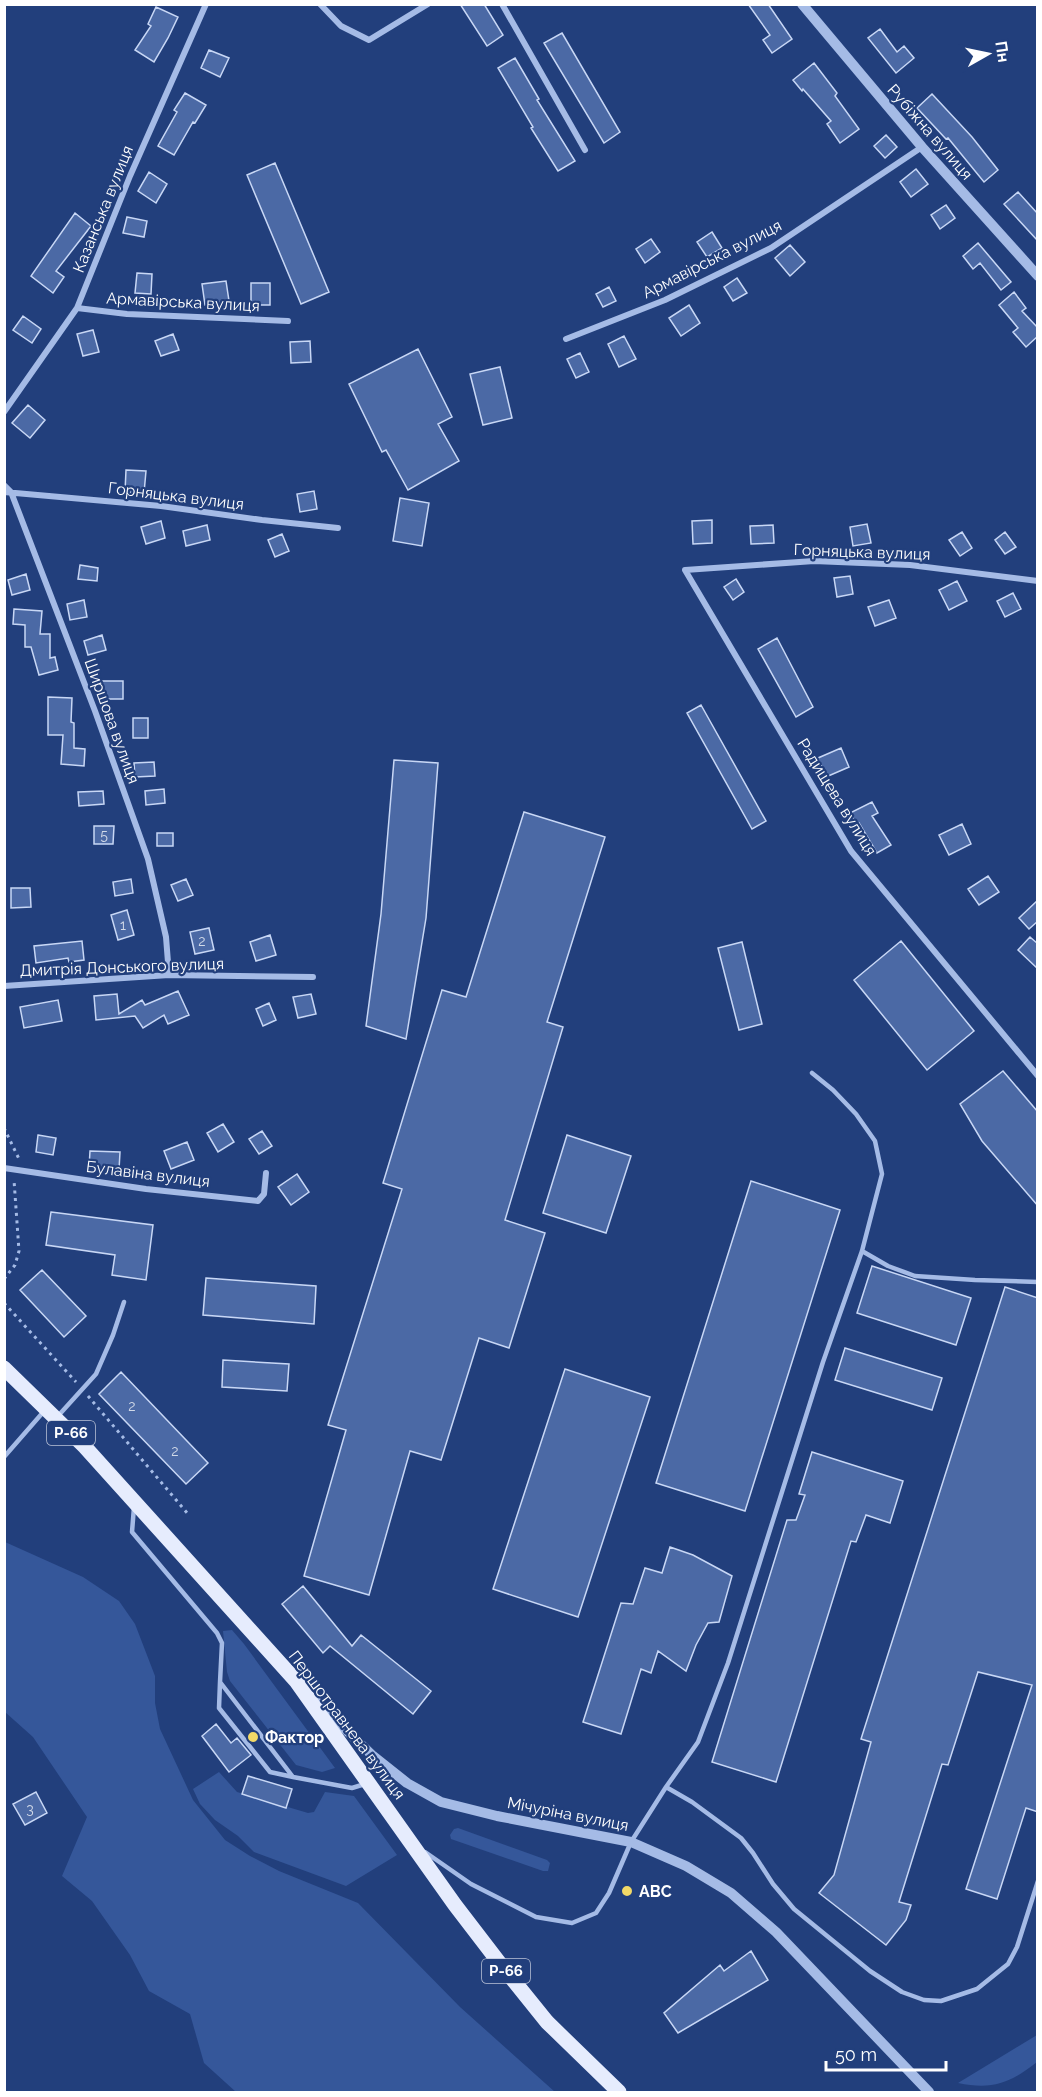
<svg xmlns="http://www.w3.org/2000/svg" width="1042" height="2097" font-family="Raleway,sans-serif">
<rect width="100%" height="100%" fill="#223f7c"/>
<!-- green -->
<path fill="#35579a" d="M 5,1542 L 83,1577 L 119,1601 L 135,1624 L 155,1676 L 155,1703 L 160,1729 L 193,1800 L 225,1840 L 250,1856 L 279,1871 L 358,1903 L 460,2007 L 555,2092 L 236,2092 L 204,2063 L 190,2014 L 149,1991 L 130,1955 L 92,1901 L 62,1876 L 87,1817 L 33,1737 L 5,1712 Z
M 232,1630 L 244,1644 L 335,1768 L 322,1772 L 296,1765 L 230,1681 L 227,1672 L 223,1631 Z
M 219,1772 L 237,1792 L 308,1813 L 314,1812 L 325,1792 L 354,1796 L 397,1855 L 346,1886 L 254,1852 L 238,1836 L 215,1820 L 200,1804 L 193,1789 Z
M 458,1828 L 547,1860 L 550,1863 L 548,1871 L 543,1871 L 451,1839 L 450,1835 L 454,1829 Z
M 1037,2035 L 1037,2062 C 1010,2083 993,2090 958,2083 Z"/>
<!-- building -->
<path fill="#4b69a5" stroke="#c8d7f5" stroke-width="1.5" d="M 460,4 L 484,4 L 503,35 L 487,46 Z
M 748,4 L 768,4 L 792,39 L 772,53 L 763,40 L 770,35 Z
M 156,7 L 178,17 L 168,38 L 154,62 L 135,50 L 151,26 L 148,24 Z
M 880,29 L 897,52 L 904,46 L 914,58 L 896,73 L 868,38 Z
M 562,33 L 620,132 L 604,143 L 544,43 Z
M 209,50 L 229,58 L 220,77 L 201,68 Z
M 515,58 L 539,99 L 537,100 L 575,161 L 558,171 L 531,128 L 533,127 L 498,68 Z
M 814,63 L 837,93 L 835,96 L 859,129 L 840,143 L 827,124 L 831,121 L 803,89 L 802,91 L 793,80 Z
M 185,93 L 206,105 L 195,123 L 193,122 L 174,155 L 158,146 L 177,112 L 174,110 Z
M 932,94 L 972,137 L 998,170 L 984,182 L 948,138 L 946,139 L 917,108 Z
M 886,135 L 897,147 L 885,158 L 874,146 Z
M 275,163 L 329,292 L 301,304 L 247,175 Z
M 916,169 L 928,184 L 911,197 L 900,182 Z
M 149,172 L 167,184 L 156,203 L 138,191 Z
M 1018,192 L 1038,214 L 1038,241 L 1004,204 Z
M 946,205 L 955,218 L 940,229 L 931,215 Z
M 75,213 L 91,226 L 56,271 L 64,277 L 53,293 L 31,276 Z
M 127,217 L 147,221 L 144,237 L 123,233 Z
M 712,232 L 722,248 L 707,257 L 697,242 Z
M 651,239 L 660,252 L 645,263 L 636,249 Z
M 978,243 L 1011,282 L 1001,290 L 980,263 L 973,269 L 963,256 Z
M 790,245 L 805,262 L 790,276 L 775,258 Z
M 137,273 L 152,274 L 151,294 L 135,293 Z
M 737,278 L 747,293 L 733,301 L 724,287 Z
M 226,281 L 229,301 L 205,305 L 202,284 Z
M 251,283 L 270,283 L 270,305 L 251,305 Z
M 609,287 L 616,301 L 603,307 L 596,294 Z
M 1014,292 L 1026,308 L 1022,311 L 1038,328 L 1038,336 L 1026,347 L 1013,332 L 1018,328 L 999,305 Z
M 689,305 L 700,323 L 681,336 L 669,318 Z
M 23,316 L 41,329 L 32,343 L 13,330 Z
M 93,330 L 99,352 L 83,356 L 77,334 Z
M 173,334 L 179,350 L 161,356 L 155,341 Z
M 624,336 L 636,359 L 619,367 L 608,344 Z
M 310,341 L 311,362 L 291,363 L 290,342 Z
M 418,349 L 452,417 L 438,424 L 459,461 L 408,490 L 386,450 L 382,452 L 349,384 Z
M 580,353 L 589,372 L 576,378 L 567,359 Z
M 500,367 L 512,418 L 483,425 L 470,374 Z
M 28,405 L 45,420 L 30,438 L 12,423 Z
M 126,470 L 146,471 L 144,493 L 125,492 Z
M 314,491 L 317,509 L 300,512 L 297,494 Z
M 400,498 L 429,503 L 422,546 L 393,541 Z
M 712,520 L 712,543 L 693,544 L 692,521 Z
M 161,521 L 165,538 L 146,544 L 141,527 Z
M 867,524 L 871,543 L 853,546 L 850,527 Z
M 207,525 L 210,540 L 186,546 L 183,531 Z
M 773,525 L 774,543 L 751,544 L 750,526 Z
M 962,532 L 972,548 L 960,556 L 949,540 Z
M 1005,532 L 1016,547 L 1005,554 L 995,540 Z
M 282,534 L 289,551 L 275,557 L 268,540 Z
M 80,565 L 98,568 L 97,581 L 78,579 Z
M 26,574 L 30,590 L 12,595 L 8,580 Z
M 850,576 L 853,594 L 837,597 L 834,578 Z
M 736,579 L 744,592 L 733,600 L 724,587 Z
M 957,581 L 967,601 L 949,610 L 939,590 Z
M 1013,593 L 1021,609 L 1005,617 L 997,601 Z
M 84,600 L 87,617 L 70,620 L 67,604 Z
M 889,600 L 896,618 L 875,626 L 868,607 Z
M 14,609 L 42,611 L 40,634 L 50,634 L 50,658 L 55,657 L 58,670 L 39,675 L 31,647 L 25,647 L 25,625 L 13,624 Z
M 102,635 L 106,650 L 88,655 L 84,641 Z
M 777,638 L 813,707 L 796,717 L 758,649 Z
M 102,681 L 123,681 L 123,699 L 102,699 Z
M 48,697 L 72,698 L 71,722 L 74,723 L 74,748 L 85,749 L 84,766 L 61,764 L 63,735 L 48,735 Z
M 701,705 L 766,821 L 752,829 L 687,713 Z
M 133,718 L 148,718 L 148,738 L 133,738 Z
M 841,748 L 849,767 L 826,777 L 818,758 Z
M 394,760 L 438,763 L 426,918 L 406,1039 L 366,1026 L 381,914 Z
M 154,762 L 155,776 L 135,777 L 134,763 Z
M 164,789 L 165,803 L 146,805 L 145,791 Z
M 103,791 L 104,804 L 79,806 L 78,792 Z
M 872,802 L 878,813 L 872,816 L 891,845 L 877,853 L 859,823 L 856,824 L 850,813 Z
M 524,812 L 605,837 L 547,1022 L 563,1027 L 505,1220 L 545,1233 L 509,1348 L 479,1338 L 441,1460 L 410,1451 L 369,1595 L 304,1576 L 346,1430 L 328,1425 L 402,1189 L 383,1183 L 442,990 L 466,997 Z
M 962,824 L 971,844 L 949,855 L 939,835 Z
M 94,826 L 114,826 L 113,844 L 94,844 Z
M 157,833 L 173,833 L 173,846 L 157,846 Z
M 988,876 L 999,892 L 979,905 L 968,889 Z
M 131,879 L 133,893 L 115,896 L 113,882 Z
M 186,879 L 193,895 L 178,901 L 171,885 Z
M 11,888 L 30,888 L 31,907 L 11,908 Z
M 1038,900 L 1038,921 L 1029,929 L 1019,918 Z
M 127,910 L 134,935 L 118,940 L 111,915 Z
M 209,928 L 214,950 L 195,954 L 190,932 Z
M 270,935 L 276,955 L 256,961 L 250,942 Z
M 1030,937 L 1038,944 L 1038,969 L 1018,950 Z
M 82,941 L 84,960 L 69,962 L 68,958 L 36,963 L 34,946 Z
M 901,941 L 974,1031 L 927,1070 L 854,980 Z
M 742,942 L 762,1024 L 739,1030 L 718,948 Z
M 178,991 L 189,1015 L 168,1024 L 164,1015 L 143,1028 L 135,1016 L 96,1020 L 94,996 L 117,994 L 119,1014 L 142,1000 L 145,1005 Z
M 311,994 L 316,1014 L 298,1018 L 293,997 Z
M 58,1000 L 62,1021 L 24,1028 L 20,1007 Z
M 269,1003 L 276,1020 L 263,1026 L 256,1009 Z
M 1003,1071 L 1038,1112 L 1038,1206 L 982,1141 L 960,1104 Z
M 223,1124 L 234,1142 L 218,1152 L 207,1133 Z
M 262,1131 L 272,1146 L 259,1154 L 249,1139 Z
M 38,1135 L 56,1138 L 53,1155 L 36,1152 Z
M 567,1135 L 631,1156 L 606,1233 L 543,1213 Z
M 187,1142 L 194,1160 L 171,1169 L 164,1151 Z
M 90,1151 L 120,1152 L 119,1170 L 89,1168 Z
M 297,1174 L 309,1192 L 291,1205 L 278,1187 Z
M 751,1181 L 840,1210 L 745,1511 L 656,1483 Z
M 51,1212 L 153,1225 L 146,1280 L 112,1275 L 115,1255 L 46,1245 Z
M 872,1266 L 971,1298 L 956,1345 L 857,1313 Z
M 42,1270 L 86,1316 L 64,1337 L 20,1290 Z
M 206,1278 L 316,1286 L 314,1324 L 203,1315 Z
M 1005,1287 L 1038,1298 L 1038,1812 L 1026,1808 L 997,1899 L 966,1889 L 1032,1685 L 978,1672 L 948,1765 L 942,1764 L 899,1902 L 911,1905 L 906,1920 L 886,1945 L 819,1893 L 834,1875 L 871,1742 L 861,1739 Z
M 845,1348 L 942,1378 L 932,1410 L 835,1380 Z
M 223,1360 L 289,1364 L 287,1391 L 222,1387 Z
M 565,1369 L 650,1397 L 578,1617 L 493,1589 Z
M 121,1372 L 208,1463 L 186,1484 L 99,1394 Z
M 812,1452 L 903,1481 L 890,1523 L 866,1515 L 856,1542 L 851,1541 L 776,1782 L 712,1762 L 787,1520 L 796,1520 L 805,1495 L 799,1494 Z
M 670,1547 L 693,1555 L 732,1576 L 719,1622 L 708,1623 L 696,1645 L 686,1671 L 658,1651 L 651,1673 L 641,1669 L 621,1734 L 583,1722 L 621,1603 L 633,1604 L 645,1568 L 662,1573 Z
M 303,1586 L 352,1646 L 361,1635 L 431,1691 L 413,1714 L 330,1646 L 323,1653 L 282,1604 Z
M 216,1724 L 231,1743 L 237,1738 L 251,1755 L 229,1772 L 202,1736 Z
M 248,1776 L 292,1789 L 286,1808 L 242,1794 Z
M 36,1792 L 47,1813 L 25,1825 L 13,1804 Z
M 751,1951 L 768,1980 L 678,2033 L 664,2013 L 720,1965 L 724,1971 Z"/>
<g fill="none" stroke-linecap="round" stroke-linejoin="round">
<!-- path -->
<path stroke="#a5bbe6" stroke-width="3" stroke-dasharray="3 4.5" stroke-linecap="butt" d="M 4,1128 L 20,1161
M 4,1279 L 15,1265 L 19,1251 L 14,1180
M 4,1303 L 76,1382
M 88,1396 L 188,1514"/>
<!-- service -->
<path stroke="#a5bbe6" stroke-width="4.5" d="M 862,1251 L 888,1266 L 915,1276 L 975,1280 L 1038,1282
M 58,1416 L 96,1374 L 113,1335 L 124,1302
M 4,1457 L 45,1410
M 134,1507 L 132,1532 L 217,1633 L 222,1643 L 220,1682 L 293,1777 L 352,1788 L 365,1784
M 220,1682 L 219,1708 L 270,1772 L 293,1777
M 666,1787 L 698,1742 L 728,1663 L 823,1362 L 862,1251 L 882,1174 L 875,1141 L 856,1114 L 833,1090 L 812,1073
M 425,1852 L 471,1884 L 536,1917 L 572,1923 L 596,1913 L 609,1893 L 631,1842 L 666,1787 L 692,1802 L 741,1838 L 753,1853 L 773,1884 L 794,1909 L 870,1971 L 902,1992 L 924,2000 L 941,2001 L 977,1989 L 1008,1964 L 1017,1947 L 1038,1881"/>
<!-- minor -->
<path stroke="#a5bbe6" stroke-width="6" d="M 320,4 L 341,26 L 369,40 L 428,4
M 502,4 L 585,150
M 77,308 L 127,314 L 288,321
M 566,339 L 665,300 L 771,248 L 922,147
M 4,412 L 77,308 L 130,176 L 206,4
M 4,485 L 11,492 L 95,711 L 148,859 L 166,937 L 169,975
M 4,492 L 161,506 L 262,520 L 338,528
M 1038,581 L 910,565 L 814,561 L 685,570 L 851,851 L 1038,1076
M 4,986 L 169,975 L 313,977
M 4,1168 L 146,1189 L 258,1201 L 264,1194 L 266,1173"/>
<!-- tertiary -->
<path stroke="#a5bbe6" stroke-width="10" d="M 802,4 L 922,147 L 1038,276
M 317,1702 L 373,1756 L 407,1783 L 441,1802 L 497,1816 L 631,1842 L 686,1866 L 731,1893 L 776,1932 L 929,2092"/>
<!-- primary -->
<path stroke="#e6ecfd" stroke-width="15" d="M 4,1368 L 85,1447 L 296,1681 L 455,1905 L 501,1965 L 547,2022 L 619,2092"/>
</g>
<!-- markers -->
<g fill="#f2d967" stroke="#223f7c" stroke-width="2">
<circle cx="253" cy="1737" r="6"/>
<circle cx="627" cy="1891" r="6"/>
</g>
<g text-anchor="middle" dominant-baseline="central" stroke-width="4.5" stroke-linejoin="round" paint-order="stroke">
<!-- number labels -->
<g font-size="14" fill="#d2dae8">
<text x="104" y="835">5</text>
<text x="123" y="925">1</text>
<text x="202" y="941">2</text>
<text x="132" y="1406">2</text>
<text x="175" y="1451">2</text>
<text x="30" y="1809">3</text>
</g>
<!-- shield labels -->
<g fill="#223f7c" stroke="#bdc5d8" stroke-width="1.5">
<rect x="47" y="1421" width="48" height="24" rx="4.5"/>
<rect x="482" y="1959" width="48" height="24" rx="4.5"/>
</g>
<g font-size="15" font-weight="bold" fill="#fff">
<text x="71" y="1433">Р-66</text>
<text x="506" y="1971">Р-66</text>
</g>
<!-- street labels -->
<g font-size="16" fill="#fff" stroke="#223f7c">
<text transform="translate(930 132) rotate(49)">Рубіжна вулиця</text>
<text transform="translate(103 209) rotate(-68)">Казанська вулиця</text>
<text transform="translate(712 259) rotate(-27)">Армавірська вулиця</text>
<text transform="translate(183 302) rotate(3)">Армавірська вулиця</text>
<text transform="translate(176 496) rotate(7)">Горняцька вулиця</text>
<text transform="translate(862 552) rotate(2)">Горняцька вулиця</text>
<text transform="translate(112 721) rotate(70)">Ширшова вулиця</text>
<text transform="translate(837 797) rotate(58)">Радищева вулиця</text>
<text transform="translate(122 967) rotate(-2)">Дмитрія Донського вулиця</text>
<text transform="translate(148 1174) rotate(7)">Булавіна вулиця</text>
<text transform="translate(347 1725) rotate(53)">Першотравнева вулиця</text>
<text transform="translate(568 1814) rotate(11)">Мічуріна вулиця</text>
</g>
<!-- poi labels -->
<g font-size="16" font-weight="bold" fill="#fff" stroke="#223f7c" text-anchor="start">
<text x="265" y="1737">Фактор</text>
<text x="639" y="1891">ABC</text>
</g>
</g>
<!-- border -->
<rect width="1042" height="2097" fill="none" stroke="#ffffff" stroke-width="12"/>
<!-- north arrow -->
<g transform="translate(988 54) rotate(81)" stroke="#223f7c" stroke-width="4.5" paint-order="stroke">
<path d="M0-4.5L10 22L0 15L-10 22Z" fill="#ffffff"/>
<text y="-9" font-size="16" font-weight="bold" text-anchor="middle" fill="#ffffff">Пн</text>
</g>
<!-- scale -->
<path d="M826 2061v9h120v-9" fill="none" stroke="#ffffff" stroke-width="3"/>
<text x="835" y="2061" font-size="18" fill="#ffffff" stroke="#223f7c" stroke-width="4.5" paint-order="stroke">50 m</text>
</svg>
